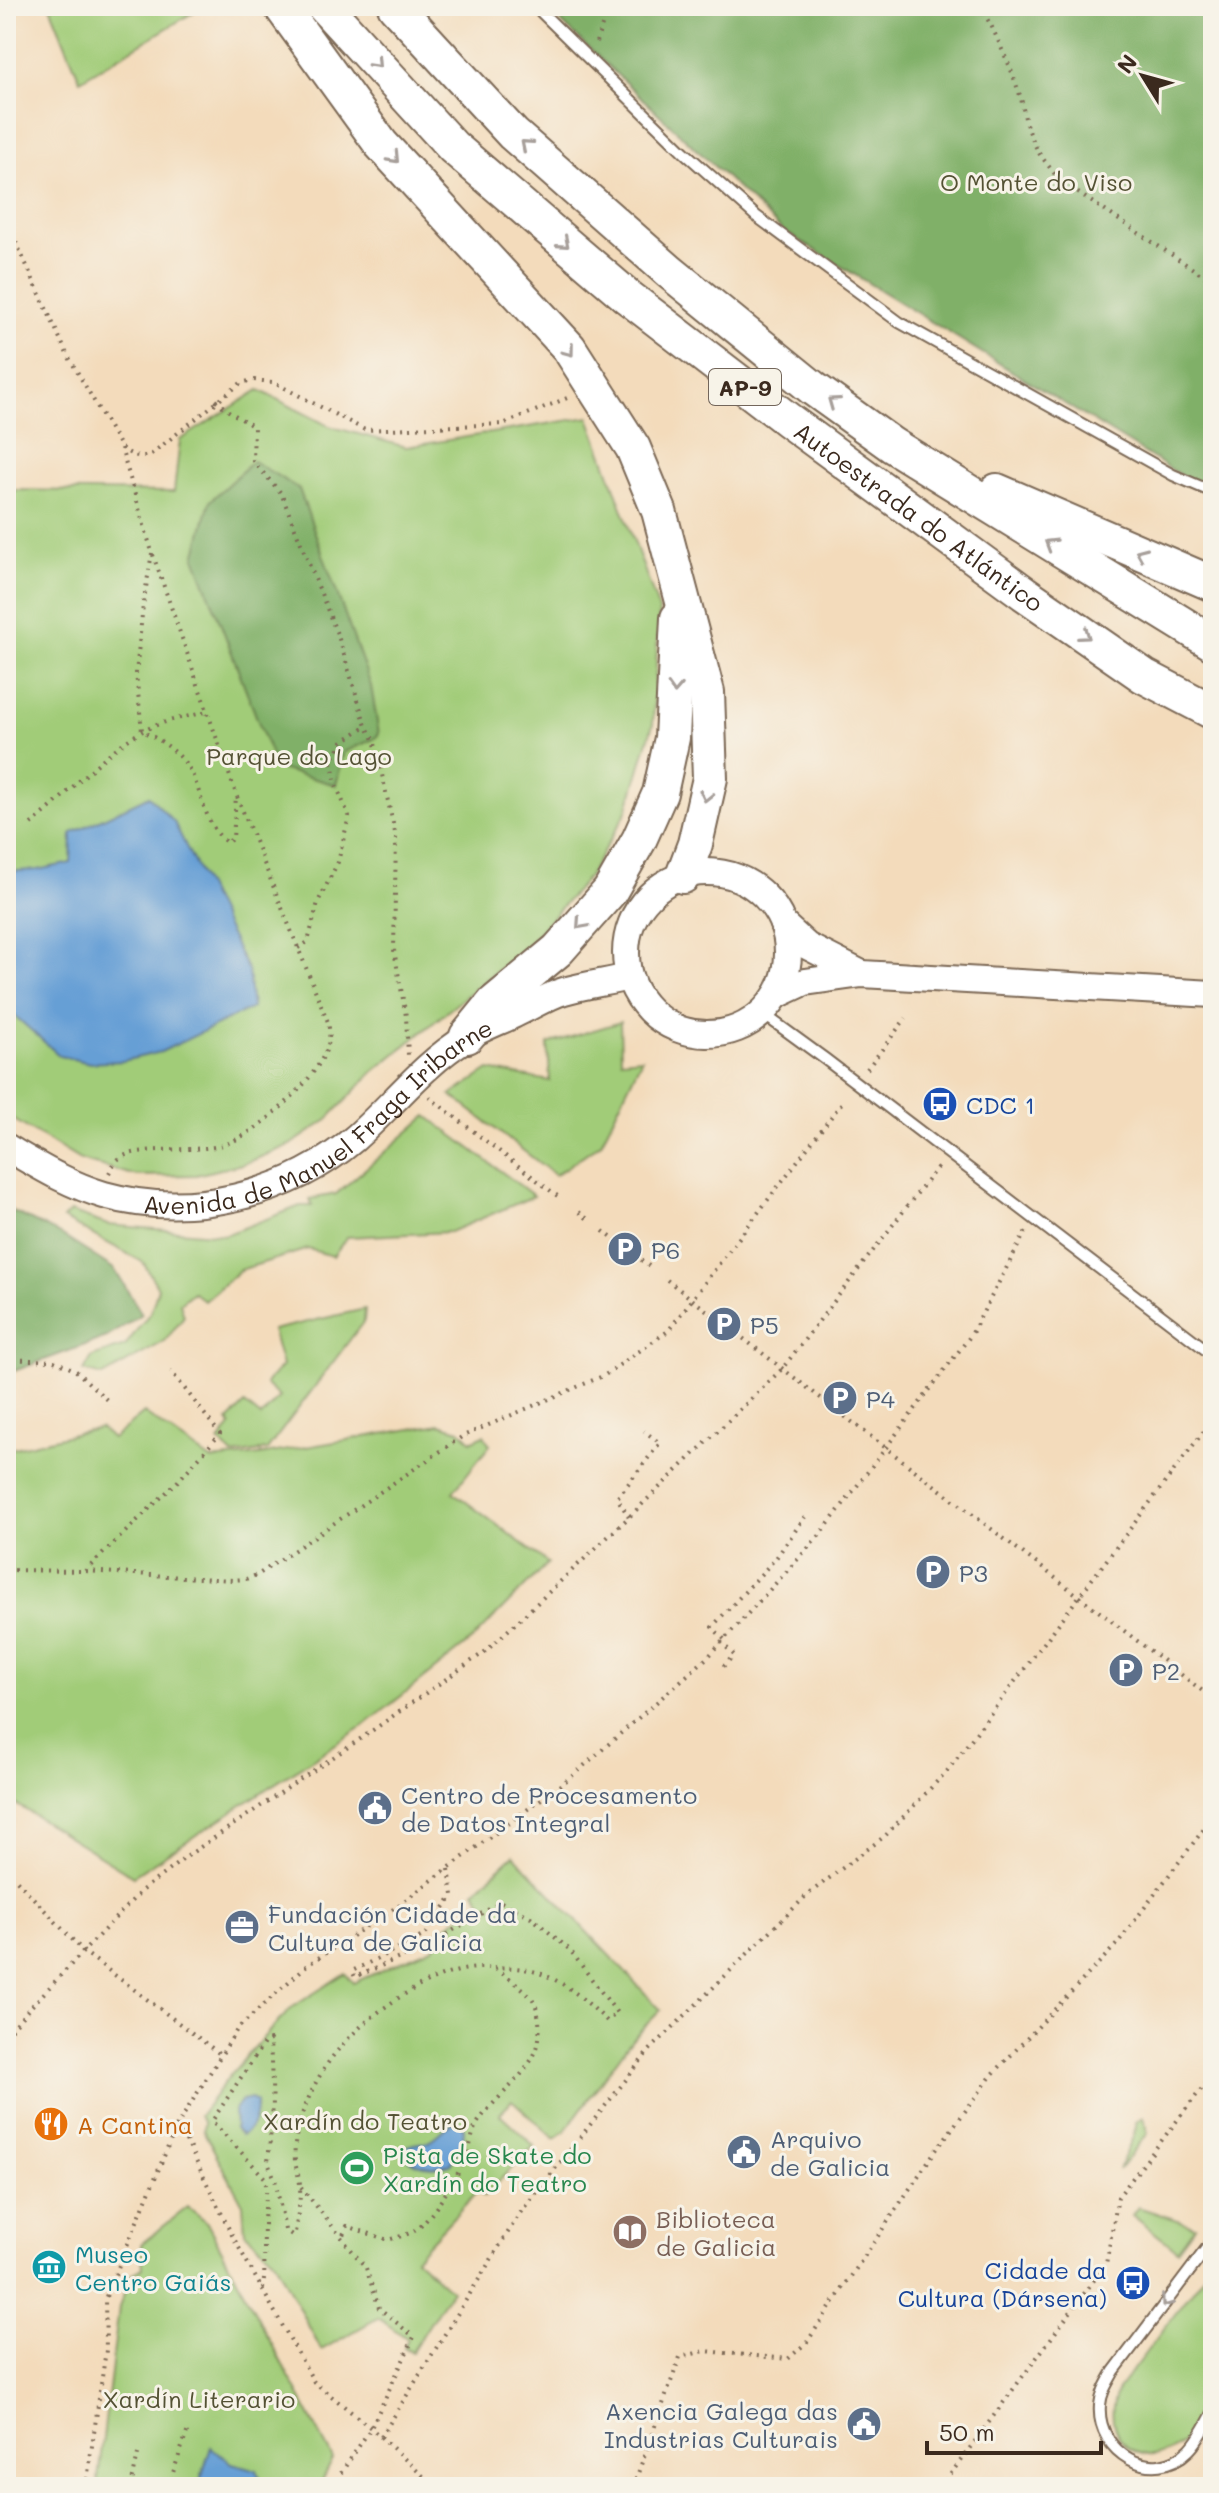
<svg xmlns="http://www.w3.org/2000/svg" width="1219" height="2493" font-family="Mali,sans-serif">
<rect width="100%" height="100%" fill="#f7f3e8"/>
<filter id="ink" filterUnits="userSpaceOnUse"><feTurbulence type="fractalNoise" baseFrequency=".0125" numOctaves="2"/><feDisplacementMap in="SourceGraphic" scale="16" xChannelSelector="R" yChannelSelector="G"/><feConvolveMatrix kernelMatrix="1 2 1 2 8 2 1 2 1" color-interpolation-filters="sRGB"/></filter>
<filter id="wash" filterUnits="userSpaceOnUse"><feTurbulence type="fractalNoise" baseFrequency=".006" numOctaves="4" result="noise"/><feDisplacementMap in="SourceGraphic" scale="32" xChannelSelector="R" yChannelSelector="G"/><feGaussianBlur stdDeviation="1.8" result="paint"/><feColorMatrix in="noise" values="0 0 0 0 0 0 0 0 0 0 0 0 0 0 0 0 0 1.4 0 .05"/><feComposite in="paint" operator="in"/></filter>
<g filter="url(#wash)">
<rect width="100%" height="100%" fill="#f3dbbb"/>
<!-- green -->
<path fill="#a1cc78" stroke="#6e7b4b" stroke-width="2" d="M 50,6 L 204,6 L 80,80 Z
M 259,390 L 329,426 L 406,447 L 589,417 L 659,610 L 653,724 L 627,811 L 589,876 L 525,948 L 373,1072 L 326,1121 L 290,1145 L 246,1163 L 196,1175 L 137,1176 L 80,1160 L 6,1115 L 6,490 L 174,492 L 180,440 Z
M 620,1022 L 621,1060 L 642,1058 L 601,1143 L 555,1175 L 451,1095 L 489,1070 L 550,1081 L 548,1044 Z
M 427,1116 L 534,1196 L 450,1232 L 347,1237 L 333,1256 L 308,1249 L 240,1270 L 204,1301 L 193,1292 L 180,1303 L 184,1316 L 165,1341 L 103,1376 L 84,1371 L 92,1357 L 125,1346 L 151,1311 L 158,1288 L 143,1262 L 63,1219 L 70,1212 L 108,1225 L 225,1235 L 300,1206 L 312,1206 L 310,1199 L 336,1194 Z
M 365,1309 L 364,1321 L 267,1450 L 233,1455 L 219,1442 L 231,1426 L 228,1421 L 245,1404 L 261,1417 L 279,1397 L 265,1384 L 282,1366 L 272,1330 Z
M 144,1413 L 211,1460 L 259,1455 L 440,1424 L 460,1430 L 471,1441 L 484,1435 L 490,1445 L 453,1492 L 548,1563 L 473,1639 L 365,1725 L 133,1876 L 6,1798 L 6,1450 L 100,1428 L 112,1439 Z
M 514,1855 L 661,2010 L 633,2038 L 565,2131 L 555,2139 L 512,2100 L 500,2114 L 534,2146 L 484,2196 L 479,2192 L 474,2195 L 415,2258 L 451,2290 L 412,2352 L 404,2348 L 408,2339 L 378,2318 L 321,2350 L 273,2258 L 245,2232 L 243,2204 L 203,2130 L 204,2123 L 199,2116 L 231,2074 L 271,2029 L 293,2007 L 345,1973 L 353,1983 L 434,1947 L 439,1931 L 482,1901 L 475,1891 Z
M 1143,2117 L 1148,2133 L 1119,2170 C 1123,2156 1137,2135 1136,2122 Z
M 188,2207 L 206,2221 L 333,2459 L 319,2487 L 97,2487 L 119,2307 L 132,2274 L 143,2268 L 141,2244 Z
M 1138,2207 L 1195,2226 L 1177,2250 L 1132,2215 Z
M 1213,2264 C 1213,2293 1213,2322 1213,2350 C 1213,2364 1215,2380 1213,2393 C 1212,2403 1204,2412 1199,2421 C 1161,2488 1091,2445 1119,2388 Z"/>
<!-- forest -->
<path fill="#80b068" stroke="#5e6d43" stroke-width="2" d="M 544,6 L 1213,6 L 1213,495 L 782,230 Z
M 253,461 L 299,489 L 371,686 L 379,734 L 374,739 L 344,752 L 336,785 L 276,768 L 195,557 L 210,501 Z
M 6,1208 L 58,1233 L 114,1269 L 142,1314 L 107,1337 L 6,1374 Z"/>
<!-- water -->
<path fill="#669fd5" stroke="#50647a" stroke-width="2" d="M 149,796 L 174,822 L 248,971 L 252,1008 L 161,1052 L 123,1061 L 90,1063 L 60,1056 L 6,1008 L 6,876 L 15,871 L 37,870 L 71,863 L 72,833 Z
M 250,2099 L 256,2102 C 257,2114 253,2131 241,2135 L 235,2129 L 234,2110 L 242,2101 Z
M 458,2121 L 464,2128 L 463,2140 L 450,2164 C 434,2169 417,2168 405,2155 L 406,2147 C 414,2142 423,2144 431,2140 C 442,2134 446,2124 458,2121 Z
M 211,2447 L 232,2463 L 257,2470 L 264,2487 L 198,2487 Z"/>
</g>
<g filter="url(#ink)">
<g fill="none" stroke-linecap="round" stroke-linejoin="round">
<defs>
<path id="lane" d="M 535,6 L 684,152 L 756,216 L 899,322 L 1173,475 L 1213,492
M 762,1013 L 825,1059 L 1213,1355
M 1213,2240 L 1114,2371 C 1108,2382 1101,2392 1100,2405 C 1096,2453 1153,2486 1189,2450 C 1199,2440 1206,2426 1213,2413"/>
<g id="secondary">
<circle cx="707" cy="953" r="81"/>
<path d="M 783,924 L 807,946 L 862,974"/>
<path d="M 777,995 L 805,982 L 862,974 L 1213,994"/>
<path id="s1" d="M 6,1147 C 37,1165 69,1185 104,1195 C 189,1219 287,1196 354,1139 C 392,1106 422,1065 466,1038 C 480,1028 499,1022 515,1014 C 531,1007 547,996 564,991 C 585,985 608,982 629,977"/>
</g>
<g id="highway">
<path d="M 281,6 L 381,144 L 569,348 L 633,448 L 659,511 L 707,692 L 710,778 L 695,844 L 683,876"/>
<path id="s2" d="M 324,6 L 453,147 L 628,297 L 788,420 L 1024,593 L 1144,676 L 1213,712"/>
<path d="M 395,6 L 513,134 L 670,272 L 814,389 L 892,445 L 1213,643"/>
<path d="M 997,491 L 1213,584"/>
<path d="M 467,1036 L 494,1003 L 558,950 L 610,891 L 639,840 L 660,793 L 672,738 L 678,618"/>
</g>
</defs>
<!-- lane casing -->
<use href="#lane" stroke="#7b6855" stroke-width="14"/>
<!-- secondary casing -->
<use href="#secondary" stroke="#7b6855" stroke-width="30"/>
<!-- highway casing -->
<use href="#highway" stroke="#7b6855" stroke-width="38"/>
<!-- path -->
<path stroke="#7b6855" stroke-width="4" stroke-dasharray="2 6" stroke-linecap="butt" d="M 979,6 L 991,25 L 1010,67 L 1021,98 L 1026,124 L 1038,152 L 1060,181 L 1213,282
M 596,42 L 609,6
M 6,220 L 67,354 L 121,448 C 131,455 138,458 150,455 L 241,383 L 253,380 L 273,382 L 365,430 L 503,424 L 567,398
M 216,400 L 227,410 L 254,427 L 253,461 L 281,493 L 339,639 L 366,726 L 374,739 L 396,837 L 394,950 L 406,1016 L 408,1055
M 152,553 L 143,605 L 136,673 L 142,731 C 163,741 183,754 193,776 C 203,799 206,826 227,843 L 233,838 L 236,796
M 31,824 C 69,795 99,755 141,732 C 161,721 186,717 207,712
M 298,948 L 308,942 L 318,902 L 338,862 L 349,816 L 336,785 L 332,761 L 342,742 L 366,726
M 867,1069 L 906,1018
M 429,1097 L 560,1198
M 109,1173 C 112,1168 115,1161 120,1158 C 140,1145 195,1153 223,1145 C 257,1135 323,1076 329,1040 C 330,1034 329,1027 328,1022 L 236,794 L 152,552 L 121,448
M 579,1212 L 589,1220
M 603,1231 L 649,1266
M 667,1280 L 1213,1699
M 6,1359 L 54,1361 L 75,1370 L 109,1402
M 629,1517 L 617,1498 L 660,1443 L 644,1431
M 6,1570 L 85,1571 L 232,1580 L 246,1579 L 259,1574 L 463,1436 L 605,1375 L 668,1331 L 844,1100
M 85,1571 L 177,1482 L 220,1434 L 171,1371
M 724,1639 L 712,1627 L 776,1558 L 805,1517
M 721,1642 L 734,1655 L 721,1669
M 6,1869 L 84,1952 L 220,2054
M 449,1869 L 453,1895 L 425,1935 L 352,1971 L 355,1977 L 425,1947 L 501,1902 L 531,1917 L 570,1950 L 617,2013 L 607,2021 C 573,1988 544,1964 494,1968
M 6,2036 L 25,2013 L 141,1891 L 193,1852 L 363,1737 L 486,1651 L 629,1517 L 782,1369 L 939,1165
M 301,2187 L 366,2268 L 379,2308 L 414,2337 L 371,2428 L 341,2473 L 338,2487
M 263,2289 C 266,2267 263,2246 264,2224 C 264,2209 268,2193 265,2178 L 212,2121 L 264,2043 L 270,2040 L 273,2106 L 268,2163 L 275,2179 L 285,2230 L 292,2235 L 295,2233 C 297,2217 301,2200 300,2184 C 299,2176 296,2169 295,2161 C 293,2141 299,2120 307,2102 C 314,2084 325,2065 338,2050 C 370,2012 436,1965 488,1968 C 500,1969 524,1988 532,1998 C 540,2010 542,2037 536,2051 C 523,2080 496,2096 479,2121 C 471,2131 472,2144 467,2155 C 460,2172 431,2220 416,2230 C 408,2235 397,2237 388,2240 L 347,2226 L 342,2237
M 381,2437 L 520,2213 L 648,2052 L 807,1895 L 885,1836 L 948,1770 L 1213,1419
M 86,2487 L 106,2350 L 105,2299 L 177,2125
M 131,2487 L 138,2454
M 168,2487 L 189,2427
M 294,2487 L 295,2483
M 435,2487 L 371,2428 L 314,2382 L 233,2237 L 178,2124 L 238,2028 L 306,1966 L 392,1910 L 571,1777 L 708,1657 L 820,1535 L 971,1335 L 1026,1231
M 633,2487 L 680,2357 L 705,2351 L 788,2359 L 807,2342 L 931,2157 L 992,2075 L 1117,1944 L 1213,1817
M 941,2487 L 1106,2264 L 1118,2197 L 1213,2074"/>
<!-- lane -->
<use href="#lane" stroke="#fff" stroke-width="10"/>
<!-- secondary -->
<use href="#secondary" stroke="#fff" stroke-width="26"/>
<!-- highway -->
<use href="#highway" stroke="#fff" stroke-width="34"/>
</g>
<!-- one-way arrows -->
<defs><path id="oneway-chevron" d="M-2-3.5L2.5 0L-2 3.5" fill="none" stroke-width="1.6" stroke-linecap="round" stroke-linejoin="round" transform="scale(2)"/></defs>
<g stroke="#a79f9a">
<use href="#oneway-chevron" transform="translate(376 63) rotate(47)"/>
<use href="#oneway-chevron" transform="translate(526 145) rotate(-139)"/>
<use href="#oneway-chevron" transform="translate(394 158) rotate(47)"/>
<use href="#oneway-chevron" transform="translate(564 243) rotate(41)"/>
<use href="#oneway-chevron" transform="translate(569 351) rotate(53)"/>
<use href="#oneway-chevron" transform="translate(833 402) rotate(-144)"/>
<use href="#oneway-chevron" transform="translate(1050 544) rotate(-148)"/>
<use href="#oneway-chevron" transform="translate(1141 553) rotate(-157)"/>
<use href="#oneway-chevron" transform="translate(1085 635) rotate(35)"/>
<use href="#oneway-chevron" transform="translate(675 688) rotate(93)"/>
<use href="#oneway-chevron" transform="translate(706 796) rotate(103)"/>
<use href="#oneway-chevron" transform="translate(581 924) rotate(132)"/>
<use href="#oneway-chevron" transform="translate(1166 2302) rotate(127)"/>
</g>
</g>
<!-- icons -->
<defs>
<symbol id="bus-disc" viewBox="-11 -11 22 22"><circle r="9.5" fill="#1a4fb4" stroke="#f7f3e8"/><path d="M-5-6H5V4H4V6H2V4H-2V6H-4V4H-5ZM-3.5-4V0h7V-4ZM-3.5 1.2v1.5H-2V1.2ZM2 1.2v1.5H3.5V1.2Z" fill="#fff"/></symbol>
<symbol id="parking-disc" viewBox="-11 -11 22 22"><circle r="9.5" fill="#5c6f8a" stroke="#f7f3e8"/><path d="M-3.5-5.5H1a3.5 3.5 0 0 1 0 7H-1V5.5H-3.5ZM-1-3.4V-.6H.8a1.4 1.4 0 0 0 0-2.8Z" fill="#fff"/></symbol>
<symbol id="civic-disc" viewBox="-11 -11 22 22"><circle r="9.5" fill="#5c6f8a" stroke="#f7f3e8"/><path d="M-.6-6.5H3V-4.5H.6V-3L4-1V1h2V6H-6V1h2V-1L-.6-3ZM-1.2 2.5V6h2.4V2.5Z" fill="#fff"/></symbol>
<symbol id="office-disc" viewBox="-11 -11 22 22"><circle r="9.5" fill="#5c6f8a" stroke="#f7f3e8"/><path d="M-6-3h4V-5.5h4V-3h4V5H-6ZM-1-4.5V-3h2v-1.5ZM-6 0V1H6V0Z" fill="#fff"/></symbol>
<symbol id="restaurant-disc" viewBox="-11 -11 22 22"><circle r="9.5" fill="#e8710a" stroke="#f7f3e8"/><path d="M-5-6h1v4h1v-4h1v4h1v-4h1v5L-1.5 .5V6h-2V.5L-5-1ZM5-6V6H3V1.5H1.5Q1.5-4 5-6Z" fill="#fff"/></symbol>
<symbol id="stadium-disc" viewBox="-11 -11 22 22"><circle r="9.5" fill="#2e9e5b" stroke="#f7f3e8"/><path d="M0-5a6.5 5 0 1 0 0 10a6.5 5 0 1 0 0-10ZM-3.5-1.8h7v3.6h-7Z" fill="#fff"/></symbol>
<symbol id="library-disc" viewBox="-11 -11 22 22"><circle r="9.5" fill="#8d6e63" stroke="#f7f3e8"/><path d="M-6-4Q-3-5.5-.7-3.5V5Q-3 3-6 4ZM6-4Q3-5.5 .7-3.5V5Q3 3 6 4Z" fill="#fff"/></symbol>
<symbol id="museum-disc" viewBox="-11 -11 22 22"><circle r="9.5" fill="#0f9aa8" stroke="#f7f3e8"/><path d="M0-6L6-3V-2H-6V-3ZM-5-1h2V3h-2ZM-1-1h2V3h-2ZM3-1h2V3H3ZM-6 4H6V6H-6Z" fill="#fff"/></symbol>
</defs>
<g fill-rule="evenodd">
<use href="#bus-disc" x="920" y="1084" width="40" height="40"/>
<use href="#parking-disc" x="605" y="1229" width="40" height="40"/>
<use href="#parking-disc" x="704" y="1304" width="40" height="40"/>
<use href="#parking-disc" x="820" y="1378" width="40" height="40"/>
<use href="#parking-disc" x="913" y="1552" width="40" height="40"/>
<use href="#parking-disc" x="1106" y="1650" width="40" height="40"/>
<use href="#civic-disc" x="355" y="1788" width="40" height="40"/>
<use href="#office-disc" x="222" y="1907" width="40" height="40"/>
<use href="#restaurant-disc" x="31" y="2104" width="40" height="40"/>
<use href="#civic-disc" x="724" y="2132" width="40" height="40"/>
<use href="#stadium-disc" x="337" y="2148" width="40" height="40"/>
<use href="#library-disc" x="610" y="2212" width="40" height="40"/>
<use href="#museum-disc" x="29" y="2247" width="40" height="40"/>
<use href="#bus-disc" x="1113" y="2263" width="40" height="40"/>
<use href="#civic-disc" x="844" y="2404" width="40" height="40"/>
</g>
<g text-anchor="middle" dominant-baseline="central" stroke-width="6" stroke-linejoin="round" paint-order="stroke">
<!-- shield labels -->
<rect fill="#f7f3e8" stroke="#73665b" stroke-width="2" x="709" y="369" width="72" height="36" rx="6"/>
<g font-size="22" font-weight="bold" fill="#3b2a1e">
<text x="745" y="387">AP-9</text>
</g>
<!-- park labels -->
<g font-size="24" fill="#545234" stroke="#f7f3e8">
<text x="1036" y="181">O Monte do Viso</text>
<text x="299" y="755">Parque do Lago</text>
<text x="365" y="2120">Xardín do Teatro</text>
<text x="199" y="2398">Xardín Literario</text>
</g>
<!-- street labels -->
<g font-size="24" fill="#3b2a1e" stroke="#f7f3e8">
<text stroke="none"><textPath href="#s2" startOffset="786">Autoestrada do Atlántico</textPath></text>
<text stroke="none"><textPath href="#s1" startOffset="352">Avenida de Manuel Fraga Iribarne</textPath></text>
</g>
<!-- transit labels -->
<g font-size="24" fill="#164399" stroke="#f7f3e8" text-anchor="start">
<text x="966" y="1104">CDC 1</text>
<text x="1107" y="2269" text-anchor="end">Cidade da<tspan x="1107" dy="28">Cultura (Dársena)</tspan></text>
</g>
<!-- service labels -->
<g font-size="24" fill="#4e5e75" stroke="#f7f3e8" text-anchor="start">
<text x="651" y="1249">P6</text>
<text x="750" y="1324">P5</text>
<text x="866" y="1398">P4</text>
<text x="959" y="1572">P3</text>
<text x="1152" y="1670">P2</text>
<text x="401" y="1794">Centro de Procesamento<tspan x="401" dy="28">de Datos Integral</tspan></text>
<text x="268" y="1913">Fundación Cidade da<tspan x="268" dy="28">Cultura de Galicia</tspan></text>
<text x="770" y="2138">Arquivo<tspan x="770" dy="28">de Galicia</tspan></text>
<text x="838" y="2410" text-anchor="end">Axencia Galega das<tspan x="838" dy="28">Industrias Culturais</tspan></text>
</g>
<!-- food labels -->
<g font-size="24" fill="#c56008" stroke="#f7f3e8" text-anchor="start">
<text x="77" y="2124">A Cantina</text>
</g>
<!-- leisure labels -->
<g font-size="24" fill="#27864d" stroke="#f7f3e8" text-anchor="start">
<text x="383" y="2154">Pista de Skate do<tspan x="383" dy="28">Xardín do Teatro</tspan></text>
</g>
<!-- education labels -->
<g font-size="24" fill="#785e54" stroke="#f7f3e8" text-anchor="start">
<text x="656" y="2218">Biblioteca<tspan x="656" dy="28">de Galicia</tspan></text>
</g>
<!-- culture labels -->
<g font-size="24" fill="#0d838f" stroke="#f7f3e8" text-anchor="start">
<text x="75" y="2253">Museo<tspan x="75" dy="28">Centro Gaiás</tspan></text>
</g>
</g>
<!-- margin -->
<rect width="1219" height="2493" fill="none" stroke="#f7f3e8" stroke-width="32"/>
<!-- north arrow -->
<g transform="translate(1143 76) rotate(307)" stroke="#f7f3e8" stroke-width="6" paint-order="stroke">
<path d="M0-6L14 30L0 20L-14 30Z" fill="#3b2a1e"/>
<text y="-12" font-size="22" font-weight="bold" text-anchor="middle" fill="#3b2a1e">N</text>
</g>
<!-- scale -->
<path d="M927 2441v12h174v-12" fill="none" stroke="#3b2a1e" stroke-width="4"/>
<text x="939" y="2441" font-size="24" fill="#3b2a1e" stroke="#f7f3e8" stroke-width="6" paint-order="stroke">50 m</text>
</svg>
